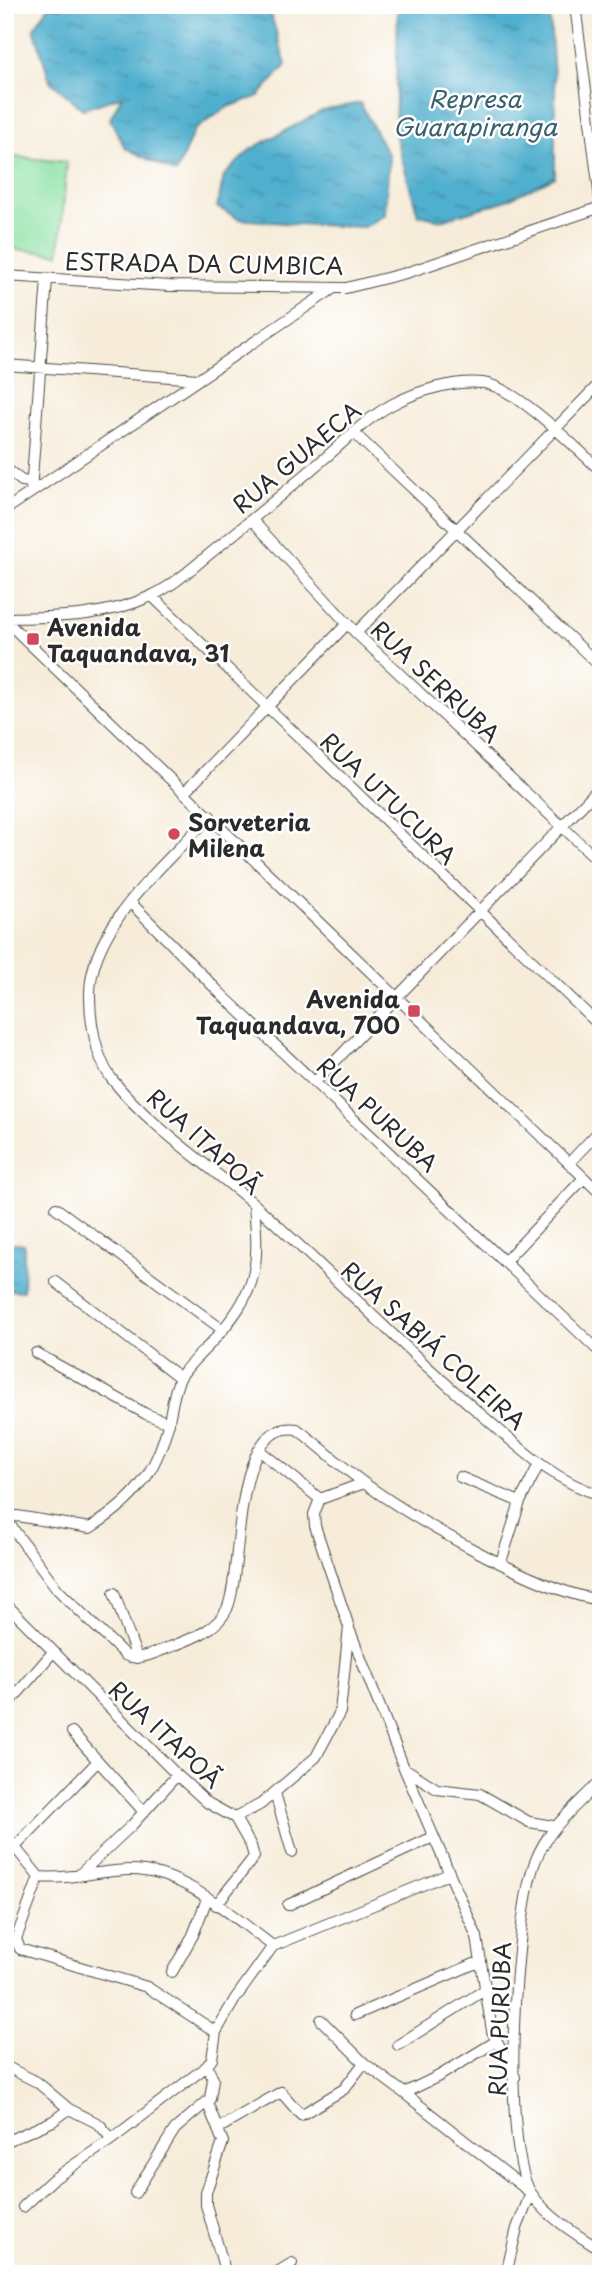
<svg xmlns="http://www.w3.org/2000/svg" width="606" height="2279" font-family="'Playpen Sans',sans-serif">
<defs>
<pattern id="water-ripples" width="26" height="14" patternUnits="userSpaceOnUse" patternTransform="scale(1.75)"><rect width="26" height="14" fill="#4fafce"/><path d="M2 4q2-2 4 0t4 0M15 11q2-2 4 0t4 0" fill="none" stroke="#428fa7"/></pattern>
</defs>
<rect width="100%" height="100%" fill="#fff"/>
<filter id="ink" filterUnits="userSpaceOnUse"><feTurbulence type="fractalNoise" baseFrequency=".0143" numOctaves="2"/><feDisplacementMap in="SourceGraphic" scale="14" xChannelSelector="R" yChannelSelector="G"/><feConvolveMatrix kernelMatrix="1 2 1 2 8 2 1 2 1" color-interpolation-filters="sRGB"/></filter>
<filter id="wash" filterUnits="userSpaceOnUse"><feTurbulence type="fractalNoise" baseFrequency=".00686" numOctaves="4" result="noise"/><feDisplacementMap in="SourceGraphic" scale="28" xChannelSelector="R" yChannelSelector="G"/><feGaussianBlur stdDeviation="1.57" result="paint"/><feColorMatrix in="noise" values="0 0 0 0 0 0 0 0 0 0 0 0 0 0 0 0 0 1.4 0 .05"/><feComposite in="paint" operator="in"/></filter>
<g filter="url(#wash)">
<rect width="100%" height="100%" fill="#f6ecd9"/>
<!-- pitch -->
<path fill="#8be1a4" stroke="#5b8668" stroke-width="2" d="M 5,156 L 67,162 L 59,254 L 5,248 Z"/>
<!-- water -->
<path fill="url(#water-ripples)" stroke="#3d6d7c" stroke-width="2" d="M 50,5 L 268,5 L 286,65 L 259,96 L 228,107 L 194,130 L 176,173 L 125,148 L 110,119 L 122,96 L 83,109 L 50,81 L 34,28 Z
M 398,5 L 549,5 L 555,90 L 555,177 L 504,201 L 441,220 L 418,215 L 395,134 Z
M 360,103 L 389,156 L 385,215 L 364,227 L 296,224 L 239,219 L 217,207 L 224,176 L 251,149 L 322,111 Z
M 7,1243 L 24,1244 L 23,1291 L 6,1290 Z"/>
</g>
<g filter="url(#ink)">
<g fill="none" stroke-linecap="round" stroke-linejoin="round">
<defs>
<path id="minor" d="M 575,5 L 601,207
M 5,276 L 170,286 L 346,288 L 406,273 L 601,207
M 5,365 L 198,379
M 354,433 L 601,667
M 5,468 L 22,481 L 30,482
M 31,491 L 47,279
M 5,510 L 334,288
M 252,520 L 356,633 L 601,863
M 152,596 L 601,1027
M 5,618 C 57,617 103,618 151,596 C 171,587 189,571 207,556 C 247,524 286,491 325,458 C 346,440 367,418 391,405 C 417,391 453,380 483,383 C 516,387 576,448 601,471
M 5,620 L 601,1194
M 356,633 L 601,382
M 185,792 L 347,624
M 210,816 C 166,864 88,927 90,997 C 90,1022 96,1057 111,1078 C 151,1128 206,1163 254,1204 C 332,1273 403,1349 483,1416 C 519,1447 554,1482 601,1495
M 130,902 L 221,994 L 601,1353
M 316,1081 L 601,786
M 569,1163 L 601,1129
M 56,1208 L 223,1330
M 505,1261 L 584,1178
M 56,1282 L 180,1378
M 36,1353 L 146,1414 L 169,1423
M 259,1450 L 320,1499
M 460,1477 L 520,1502
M 5,1517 L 17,1516 L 90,1528 C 134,1500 155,1475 168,1425 C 172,1409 173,1392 180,1378 C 188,1364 202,1353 212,1342 C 257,1292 260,1270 254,1205
M 5,1518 L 58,1590 L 125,1655 C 138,1662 157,1652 170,1647 C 191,1639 217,1630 227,1609 C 244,1571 230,1418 297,1429 C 320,1446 341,1466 364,1483 C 414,1519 541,1593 601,1600
M 501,1562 L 520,1502 L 539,1464
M 114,1593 L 137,1658
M 5,1603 L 177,1775 L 208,1803 L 235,1818 L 251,1846 L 254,1857 L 216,1905
M 350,1631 L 404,1768 L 437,1789 L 480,1794 L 529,1822 L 553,1826
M 5,1708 L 53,1652
M 72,1732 L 144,1812
M 404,1768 L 477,1937 L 492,2031 L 515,2077
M 601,1780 C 576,1807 548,1827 535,1862 C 514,1916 501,2146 531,2193 C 547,2217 577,2235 601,2250
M 275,1793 L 292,1852
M 235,1818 L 261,1804 L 316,1757 L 340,1712 L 349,1627 L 315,1526 L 314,1514 L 320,1499 L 364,1483
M 5,1835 L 39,1877
M 15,1847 L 98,1761
M 79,1875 L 132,1825 L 177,1775
M 39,1877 C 70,1880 101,1870 131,1870 C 184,1870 233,1917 273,1946 L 235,1999 L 216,2032
M 288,1905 L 433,1837
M 273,1946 L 449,1874
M 172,1972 L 193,1935 L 207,1899
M 355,2015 L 481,1961
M 321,2020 L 364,2063 L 404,2093 L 439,2076 L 495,2042
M 398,2045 L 483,1991
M 5,2066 L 37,2082 L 69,2109
M 404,2093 L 531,2193 L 517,2228 L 506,2274
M 207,2102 L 223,2142 L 206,2192 L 206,2205 L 226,2274
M 219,2128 L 281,2092 L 301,2115 L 344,2089 L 364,2063
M 5,2142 L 53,2121 L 69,2109 L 99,2124 L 112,2139
M 135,2193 L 175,2129 L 210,2099 L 213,2079 L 207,2066
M 23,2207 L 52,2180 L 112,2139 L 207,2066 L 212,2059 L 216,2032 L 147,1987 L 20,1949 L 16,1939 L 39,1877
M 274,2274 L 292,2263"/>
</defs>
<!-- minor casing -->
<use href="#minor" stroke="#494845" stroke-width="12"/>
<!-- minor -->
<use href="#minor" stroke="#fff" stroke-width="10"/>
</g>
</g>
<!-- markers -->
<g fill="#d1495b" stroke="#fff" stroke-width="2.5">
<rect x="26" y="632" width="14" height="14" rx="3.5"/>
<circle cx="174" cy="834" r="7"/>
<rect x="407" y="1004" width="14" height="14" rx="3.5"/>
</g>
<g text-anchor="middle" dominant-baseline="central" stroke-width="5" stroke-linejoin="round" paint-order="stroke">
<!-- street labels -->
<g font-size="23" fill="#2b2b2b" stroke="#fff">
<text transform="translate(204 263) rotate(1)">ESTRADA DA CUMBICA</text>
<text transform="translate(296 457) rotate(-40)">RUA GUAECA</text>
<text transform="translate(436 681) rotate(43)">RUA SERRUBA</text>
<text transform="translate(389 798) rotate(44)">RUA UTUCURA</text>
<text transform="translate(378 1114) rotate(43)">RUA PURUBA</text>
<text transform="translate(205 1141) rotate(42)">RUA ITAPOÃ</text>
<text transform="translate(434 1345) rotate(42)">RUA SABIÁ COLEIRA</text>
<text transform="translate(166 1734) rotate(43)">RUA ITAPOÃ</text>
<text transform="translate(499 2019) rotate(-88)">RUA PURUBA</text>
</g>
<!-- poi labels -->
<g font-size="23" font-weight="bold" fill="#2b2b2b" stroke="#fff" text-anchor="start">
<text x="47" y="626">Avenida<tspan x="47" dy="26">Taquandava, 31</tspan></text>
<text x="188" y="821">Sorveteria<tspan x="188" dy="26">Milena</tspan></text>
<text x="400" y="998" text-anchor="end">Avenida<tspan x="400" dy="26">Taquandava, 700</tspan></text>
</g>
<!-- water labels -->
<g font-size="24" font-style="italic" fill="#39606c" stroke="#fff">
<text x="475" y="98">Represa<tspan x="475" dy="28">Guarapiranga</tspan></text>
</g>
</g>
<!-- margin -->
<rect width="606" height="2279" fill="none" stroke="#fff" stroke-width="28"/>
</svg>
